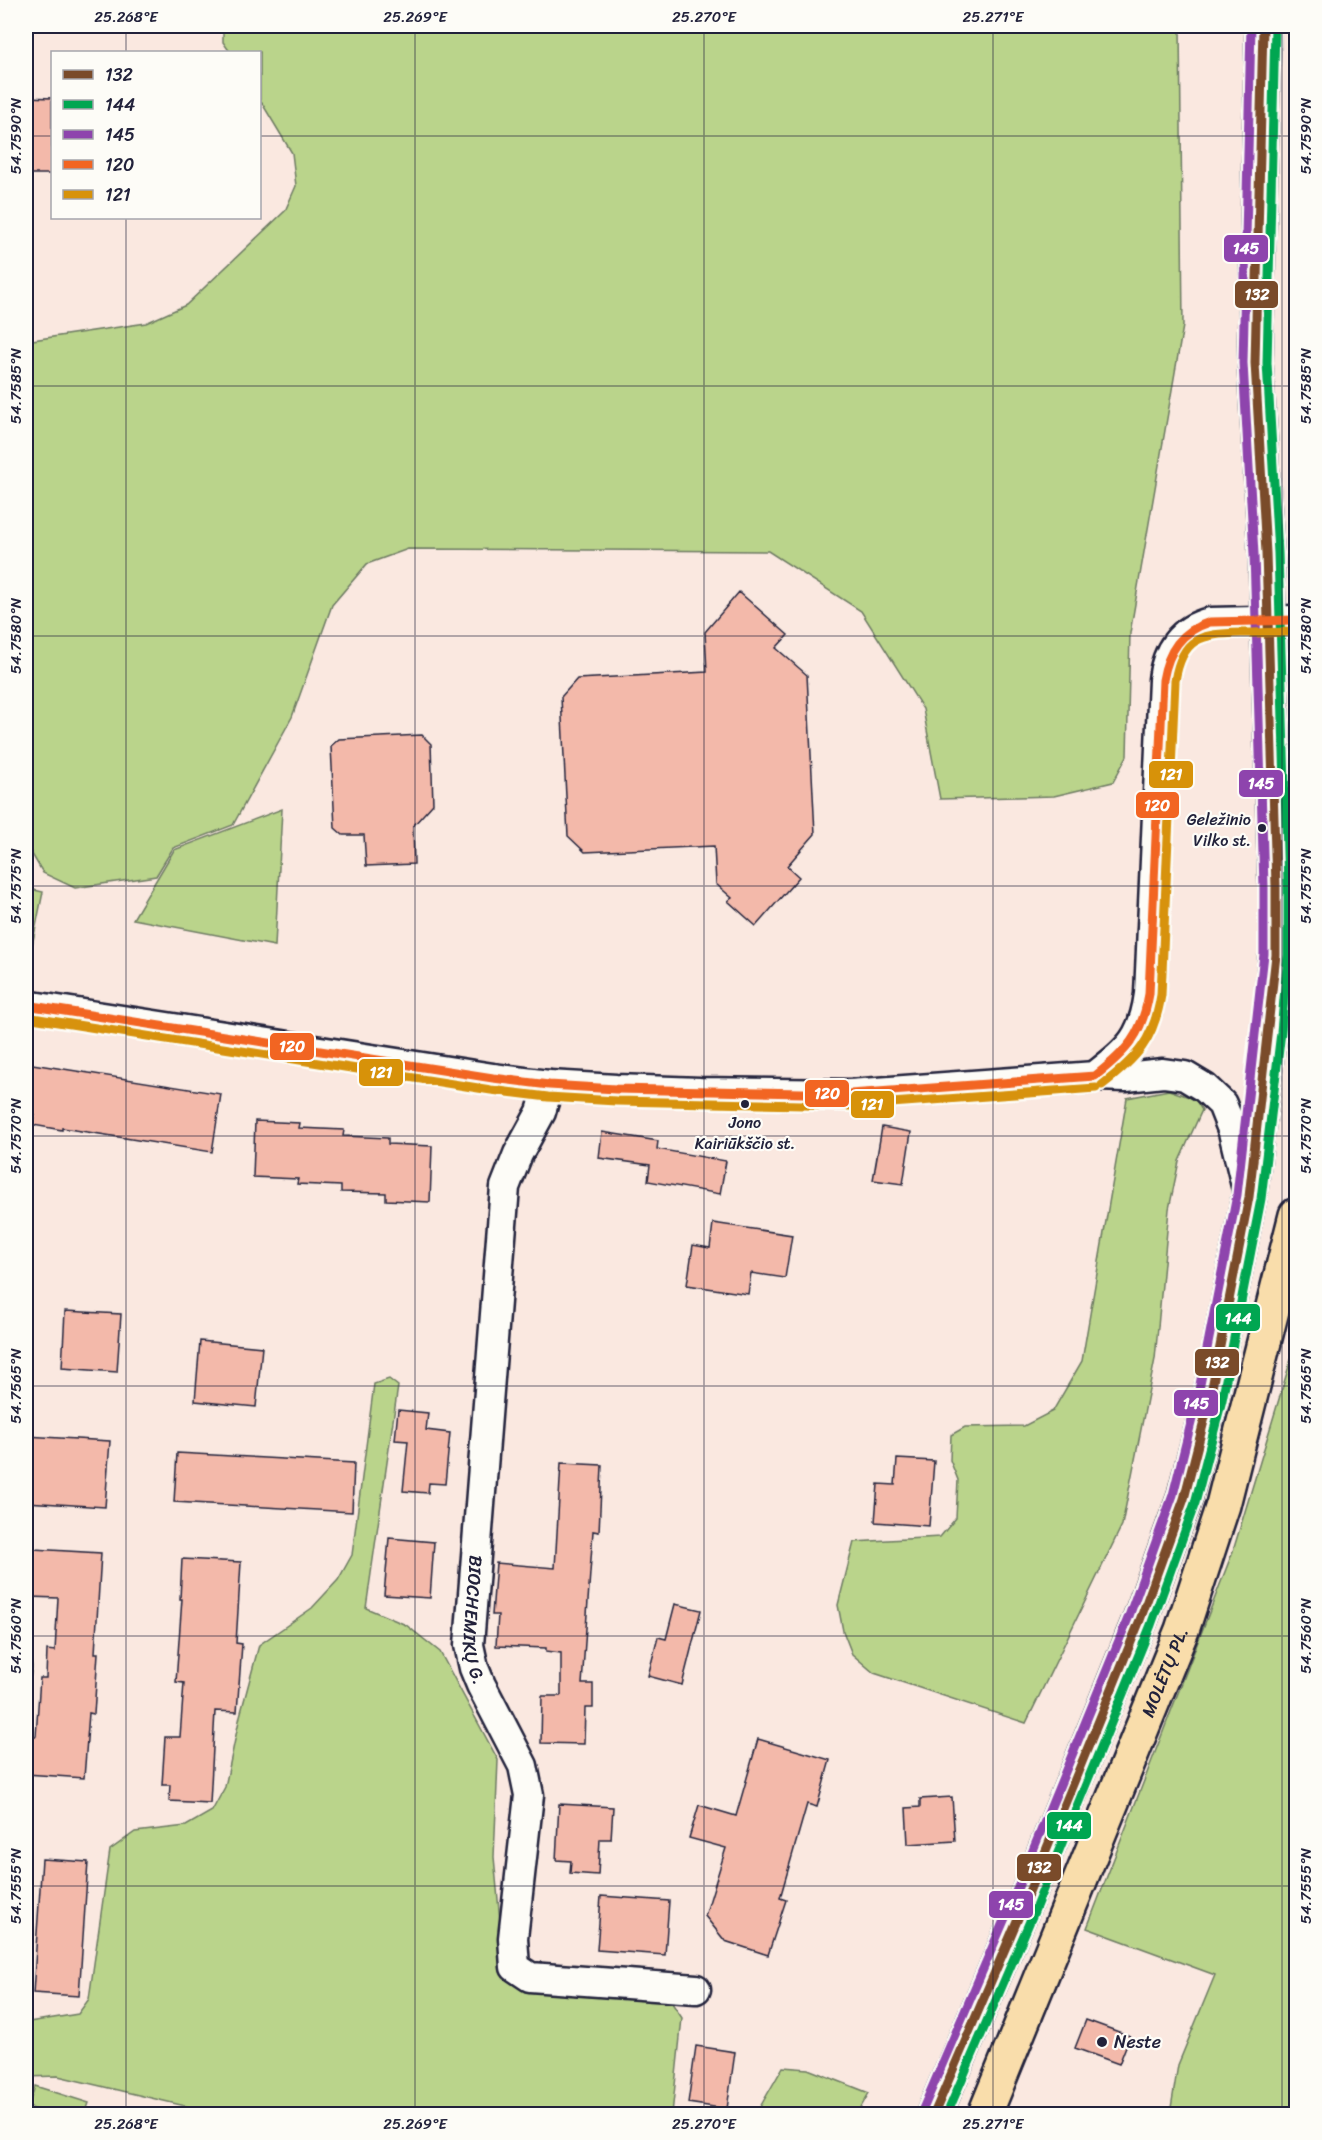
<svg xmlns="http://www.w3.org/2000/svg" width="1322" height="2140" font-family="Sriracha,sans-serif">
<rect width="100%" height="100%" fill="#fae8e0"/>
<filter id="ink" filterUnits="userSpaceOnUse"><feTurbulence type="fractalNoise" baseFrequency=".0167" numOctaves="2"/><feDisplacementMap in="SourceGraphic" scale="12" xChannelSelector="R" yChannelSelector="G"/><feConvolveMatrix kernelMatrix="1 2 1 2 8 2 1 2 1" color-interpolation-filters="sRGB"/></filter>
<g filter="url(#ink)">
<!-- green -->
<path fill="#bad48b" stroke="#6e7b63" stroke-width="1.5" d="M 223,26 L 1180,26 L 1183,326 L 1130,633 L 1127,756 L 1113,782 L 1054,796 L 940,799 L 923,709 L 861,611 L 768,551 L 408,549 L 367,564 L 332,605 L 292,717 L 233,825 L 173,848 L 156,876 L 75,888 L 43,873 L 26,844 L 26,341 L 146,323 L 186,305 L 285,211 L 296,186 L 292,153 L 260,100 L 260,52 L 230,52 L 223,42 Z
M 282,809 L 275,946 L 133,919 L 174,850 Z
M 26,888 L 43,892 L 32,946 L 26,944 Z
M 1169,1090 L 1195,1099 L 1202,1110 L 1179,1161 L 1169,1209 L 1155,1359 L 1122,1525 L 1026,1723 L 874,1673 L 852,1654 L 843,1631 L 838,1605 L 854,1542 L 940,1537 L 956,1518 L 958,1480 L 950,1460 L 951,1435 L 965,1427 L 1024,1426 L 1053,1411 L 1082,1361 L 1127,1098 Z
M 1296,1343 L 1296,2114 L 1170,2114 L 1178,2065 L 1215,1975 L 1087,1928 L 1233,1551 Z
M 389,1379 L 398,1386 L 366,1608 L 406,1625 L 440,1652 L 498,1760 L 494,1857 L 500,1921 L 501,1965 L 668,1997 L 682,2018 L 672,2114 L 219,2114 L 58,2076 L 26,2077 L 26,2024 L 29,2022 L 78,2014 L 89,1999 L 110,1850 L 135,1832 L 186,1826 L 212,1811 L 225,1787 L 240,1716 L 259,1645 L 312,1608 L 338,1580 L 352,1555 L 374,1384 Z
M 26,1627 L 32,1667 L 26,1703 Z
M 783,2067 L 808,2069 L 869,2093 L 857,2114 L 756,2114 Z
M 35,2086 L 89,2103 L 85,2114 L 51,2114 L 28,2107 Z"/>
<!-- building -->
<path fill="#f3b9aa" stroke="#22223b" stroke-width="1.5" d="M 26,97 L 52,98 L 52,174 L 26,174 Z
M 739,592 L 788,635 L 776,648 L 807,675 L 815,834 L 787,866 L 799,877 L 756,926 L 728,901 L 732,898 L 716,884 L 714,846 L 585,852 L 568,836 L 561,697 L 577,679 L 707,672 L 705,632 Z
M 422,735 L 431,744 L 433,804 L 413,826 L 414,864 L 366,866 L 364,835 L 343,835 L 335,828 L 331,746 L 339,739 Z
M 26,1063 L 221,1094 L 212,1152 L 62,1128 L 62,1130 L 33,1125 L 34,1114 L 26,1113 Z
M 255,1121 L 300,1123 L 299,1128 L 344,1130 L 343,1136 L 388,1138 L 388,1144 L 432,1146 L 430,1202 L 386,1200 L 386,1193 L 341,1192 L 341,1186 L 297,1184 L 298,1179 L 253,1177 Z
M 882,1127 L 911,1132 L 903,1184 L 873,1180 Z
M 602,1132 L 658,1141 L 657,1149 L 726,1161 L 720,1194 L 648,1181 L 650,1165 L 599,1158 Z
M 713,1223 L 792,1235 L 785,1278 L 751,1273 L 748,1294 L 687,1285 L 693,1245 L 710,1248 Z
M 65,1311 L 121,1314 L 117,1372 L 62,1368 Z
M 200,1341 L 262,1347 L 256,1407 L 195,1401 Z
M 398,1410 L 428,1413 L 426,1430 L 450,1433 L 445,1484 L 429,1483 L 428,1493 L 403,1491 L 408,1441 L 395,1440 Z
M 26,1436 L 110,1441 L 105,1507 L 26,1502 Z
M 177,1453 L 354,1463 L 352,1512 L 174,1502 Z
M 897,1459 L 934,1461 L 929,1526 L 875,1522 L 878,1484 L 895,1485 Z
M 561,1463 L 602,1465 L 599,1532 L 593,1531 L 582,1684 L 593,1684 L 593,1708 L 585,1708 L 584,1744 L 541,1743 L 542,1696 L 561,1696 L 561,1653 L 546,1651 L 546,1648 L 496,1646 L 498,1615 L 492,1615 L 496,1563 L 555,1568 Z
M 389,1538 L 434,1542 L 430,1598 L 384,1595 Z
M 33,1549 L 101,1553 L 95,1653 L 98,1653 L 94,1714 L 89,1713 L 84,1778 L 26,1774 L 29,1736 L 36,1736 L 40,1678 L 46,1678 L 47,1650 L 55,1651 L 58,1598 L 30,1597 Z
M 182,1559 L 241,1562 L 236,1643 L 242,1644 L 237,1712 L 215,1711 L 210,1803 L 169,1801 L 170,1785 L 162,1785 L 165,1737 L 180,1737 L 184,1683 L 176,1682 L 182,1599 L 180,1599 Z
M 675,1604 L 701,1610 L 682,1685 L 648,1676 L 658,1637 L 666,1639 Z
M 758,1739 L 830,1760 L 817,1807 L 807,1804 L 780,1898 L 786,1900 L 768,1955 L 725,1941 L 705,1916 L 726,1848 L 689,1838 L 699,1805 L 736,1816 Z
M 952,1797 L 955,1841 L 908,1844 L 906,1808 L 920,1807 L 920,1799 Z
M 559,1804 L 613,1807 L 611,1839 L 600,1839 L 598,1875 L 570,1873 L 571,1861 L 556,1860 Z
M 42,1859 L 88,1862 L 79,1996 L 33,1993 Z
M 601,1896 L 669,1901 L 665,1955 L 597,1950 Z
M 1086,2020 L 1130,2036 L 1119,2064 L 1075,2048 Z
M 696,2046 L 735,2052 L 727,2109 L 688,2103 Z"/>
<g fill="none" stroke-linecap="round" stroke-linejoin="round">
<defs>
<g id="street">
<path d="M 26,1005 L 493,1078 L 549,1085 L 616,1089 L 700,1092 L 850,1094 L 1095,1076 L 1126,1077 L 1163,1073 L 1185,1076 L 1205,1088 L 1222,1104 L 1233,1132 L 1247,1190"/>
<path d="M 1095,1076 C 1129,1049 1143,1039 1149,994 L 1163,680 C 1166,651 1181,629 1210,622 L 1296,620"/>
<path id="s1" d="M 549,1085 L 541,1112 L 518,1154 L 505,1187 L 469,1645 L 474,1668 L 481,1685 L 523,1766 L 529,1795 L 513,1938 L 515,1967 L 530,1977 L 696,1989"/>
</g>
<g id="highway">
<path d="M 934,2114 L 1022,1909 L 1140,1620 L 1184,1499 L 1210,1398 L 1249,1197 L 1269,1031 L 1276,955 L 1276,886 L 1266,553 L 1255,363 L 1263,26"/>
<path id="s2" d="M 985,2114 L 1182,1630 L 1223,1505 L 1296,1215"/>
</g>
</defs>
<!-- street casing -->
<use href="#street" stroke="#22223b" stroke-width="33"/>
<!-- highway casing -->
<use href="#highway" stroke="#22223b" stroke-width="38"/>
<!-- street -->
<use href="#street" stroke="#fdfcf7" stroke-width="28"/>
<!-- highway -->
<use href="#highway" stroke="#f9ddab" stroke-width="33"/>
<defs>
<path id="bus-1" d="M 934,2114 L 1022,1909 L 1140,1620 L 1184,1499 L 1210,1398 L 1249,1197 L 1276,955 L 1276,886 L 1266,553 L 1255,363 L 1263,26"/>
<path id="bus-2" d="M 947,2114 L 1033,1914 L 1151,1625 L 1195,1503 L 1222,1400 L 1261,1199 L 1281,1032 L 1288,955 L 1288,886 L 1278,553 L 1267,363 L 1275,26"/>
<path id="bus-3" d="M 923,2109 L 1011,1904 L 1129,1616 L 1173,1495 L 1198,1395 L 1237,1195 L 1264,954 L 1264,886 L 1254,554 L 1243,363 L 1251,26"/>
<path id="bus-4" d="M 26,1005 L 493,1078 L 549,1085 L 616,1089 L 850,1094 L 1095,1076
M 1095,1076 C 1127,1051 1142,1035 1149,994 L 1163,680 C 1168,651 1181,631 1210,622 L 1296,620"/>
<path id="bus-5" d="M 26,1017 L 491,1090 L 548,1097 L 616,1101 L 850,1106 L 1096,1088
M 1102,1085 C 1137,1058 1154,1040 1161,995 L 1175,681 C 1182,637 1201,634 1241,633 C 1259,633 1278,632 1296,632"/>
</defs>
<!-- bus-1 casing -->
<use href="#bus-1" stroke="#fdfcf7" stroke-width="14"/>
<!-- bus-2 casing -->
<use href="#bus-2" stroke="#fdfcf7" stroke-width="14"/>
<!-- bus-3 casing -->
<use href="#bus-3" stroke="#fdfcf7" stroke-width="14"/>
<!-- bus-4 casing -->
<use href="#bus-4" stroke="#fdfcf7" stroke-width="14"/>
<!-- bus-5 casing -->
<use href="#bus-5" stroke="#fdfcf7" stroke-width="14"/>
<!-- bus-1 -->
<use href="#bus-1" stroke="#7a4b2a" stroke-width="9"/>
<!-- bus-2 -->
<use href="#bus-2" stroke="#00a651" stroke-width="9"/>
<!-- bus-3 -->
<use href="#bus-3" stroke="#8e44ad" stroke-width="9"/>
<!-- bus-4 -->
<use href="#bus-4" stroke="#f26522" stroke-width="9"/>
<!-- bus-5 -->
<use href="#bus-5" stroke="#d79209" stroke-width="9"/>
</g>
</g>
<!-- ticks -->
<path fill="none" stroke="#22223b" stroke-width="1.5" stroke-opacity="0.45" d="M 126,26 L 126,52M 415,26 L 415,2114M 704,26 L 704,2114M 993,26 L 993,2114M 1282,26 L 1282,2114M 26,136 L 52,136M 260,136 L 1296,136M 126,218 L 126,2114M 26,386 L 1296,386M 26,636 L 1296,636M 26,886 L 1296,886M 26,1136 L 1296,1136M 26,1386 L 1296,1386M 26,1636 L 1296,1636M 26,1886 L 1296,1886"/>
<!-- markers -->
<g fill="#22223b" stroke="#fdfcf7" stroke-width="2">
<circle cx="1262" cy="828" r="5"/>
<circle cx="745" cy="1104" r="5"/>
<circle cx="1102" cy="2042" r="6"/>
</g>
<g text-anchor="middle" dominant-baseline="central" stroke-width="4.5" stroke-linejoin="round" paint-order="stroke">
<!-- bus labels -->
<g font-size="16" fill="#22223b" stroke="#fdfcf7" text-anchor="end">
<text x="1251" y="819">Geležinio<tspan x="1251" dy="21">Vilko st.</tspan></text>
<text x="745" y="1122" text-anchor="middle">Jono<tspan x="745" dy="21">Kairiūkščio st.</tspan></text>
</g>
<!-- street labels -->
<g font-size="18" fill="#22223b" stroke="#fdfcf7">
<text stroke="none"><textPath href="#s1" startOffset="546">BIOCHEMIKŲ G.</textPath></text>
<text stroke="none"><textPath href="#s2" startOffset="477">MOLĖTŲ PL.</textPath></text>
</g>
<!-- poi labels -->
<g font-size="18" fill="#22223b" stroke="#fdfcf7" text-anchor="start">
<text x="1114" y="2042">Neste</text>
</g>
</g>
<g stroke="#fdfcf7" stroke-width="2">
<rect x="1223" y="234" width="46" height="29" rx="6" fill="#8e44ad"/>
<rect x="1234" y="280" width="45" height="29" rx="6" fill="#7a4b2a"/>
<rect x="1148" y="760" width="46" height="29" rx="6" fill="#d79209"/>
<rect x="1238" y="769" width="46" height="29" rx="6" fill="#8e44ad"/>
<rect x="1135" y="791" width="45" height="28" rx="6" fill="#f26522"/>
<rect x="269" y="1032" width="46" height="29" rx="6" fill="#f26522"/>
<rect x="358" y="1058" width="46" height="29" rx="6" fill="#d79209"/>
<rect x="804" y="1079" width="46" height="29" rx="6" fill="#f26522"/>
<rect x="850" y="1090" width="45" height="29" rx="6" fill="#d79209"/>
<rect x="1215" y="1303" width="46" height="29" rx="6" fill="#00a651"/>
<rect x="1194" y="1348" width="46" height="29" rx="6" fill="#7a4b2a"/>
<rect x="1173" y="1389" width="46" height="28" rx="6" fill="#8e44ad"/>
<rect x="1046" y="1811" width="46" height="29" rx="6" fill="#00a651"/>
<rect x="1016" y="1853" width="46" height="29" rx="6" fill="#7a4b2a"/>
<rect x="988" y="1890" width="46" height="29" rx="6" fill="#8e44ad"/>
</g>
<g font-size="16" text-anchor="middle" font-weight="bold" fill="#fff">
<text x="1246" y="254">145</text>
<text x="1257" y="300">132</text>
<text x="1171" y="780">121</text>
<text x="1261" y="789">145</text>
<text x="1157" y="811">120</text>
<text x="292" y="1052">120</text>
<text x="381" y="1078">121</text>
<text x="827" y="1099">120</text>
<text x="872" y="1110">121</text>
<text x="1238" y="1324">144</text>
<text x="1217" y="1368">132</text>
<text x="1196" y="1409">145</text>
<text x="1069" y="1831">144</text>
<text x="1039" y="1873">132</text>
<text x="1011" y="1910">145</text>
</g>
<!-- margin -->
<rect width="1322" height="2140" fill="none" stroke="#fdfcf7" stroke-width="66"/>
<!-- legend -->
<rect x="51" y="51" width="210" height="168" fill="#fdfcf7" stroke="#a5a5ac" stroke-width="1.5"/>
<rect x="63" y="70" width="30" height="9" fill="#7a4b2a" stroke="#a5a5ac" stroke-width="1.5"/>
<text x="105" y="81" font-size="18" fill="#22223b">132</text>
<rect x="63" y="100" width="30" height="9" fill="#00a651" stroke="#a5a5ac" stroke-width="1.5"/>
<text x="105" y="111" font-size="18" fill="#22223b">144</text>
<rect x="63" y="130" width="30" height="9" fill="#8e44ad" stroke="#a5a5ac" stroke-width="1.5"/>
<text x="105" y="141" font-size="18" fill="#22223b">145</text>
<rect x="63" y="160" width="30" height="9" fill="#f26522" stroke="#a5a5ac" stroke-width="1.5"/>
<text x="105" y="171" font-size="18" fill="#22223b">120</text>
<rect x="63" y="190" width="30" height="9" fill="#d79209" stroke="#a5a5ac" stroke-width="1.5"/>
<text x="105" y="201" font-size="18" fill="#22223b">121</text>
<rect x="33" y="33" width="1256" height="2074" fill="none" stroke="#22223b" stroke-width="2"/>
<g font-size="15" text-anchor="middle" fill="#22223b">
<text x="126" y="22">25.268°E</text>
<text x="415" y="22">25.269°E</text>
<text x="704" y="22">25.270°E</text>
<text x="993" y="22">25.271°E</text>
<text transform="translate(16 136) rotate(-90)" y="5">54.7590°N</text>
<text transform="translate(1306 136) rotate(-90)" y="5">54.7590°N</text>
<text transform="translate(16 386) rotate(-90)" y="5">54.7585°N</text>
<text transform="translate(1306 386) rotate(-90)" y="5">54.7585°N</text>
<text transform="translate(16 636) rotate(-90)" y="5">54.7580°N</text>
<text transform="translate(1306 636) rotate(-90)" y="5">54.7580°N</text>
<text transform="translate(16 886) rotate(-90)" y="5">54.7575°N</text>
<text transform="translate(1306 886) rotate(-90)" y="5">54.7575°N</text>
<text transform="translate(16 1136) rotate(-90)" y="5">54.7570°N</text>
<text transform="translate(1306 1136) rotate(-90)" y="5">54.7570°N</text>
<text transform="translate(16 1386) rotate(-90)" y="5">54.7565°N</text>
<text transform="translate(1306 1386) rotate(-90)" y="5">54.7565°N</text>
<text transform="translate(16 1636) rotate(-90)" y="5">54.7560°N</text>
<text transform="translate(1306 1636) rotate(-90)" y="5">54.7560°N</text>
<text transform="translate(16 1886) rotate(-90)" y="5">54.7555°N</text>
<text transform="translate(1306 1886) rotate(-90)" y="5">54.7555°N</text>
<text x="126" y="2129">25.268°E</text>
<text x="415" y="2129">25.269°E</text>
<text x="704" y="2129">25.270°E</text>
<text x="993" y="2129">25.271°E</text>
</g>
</svg>
